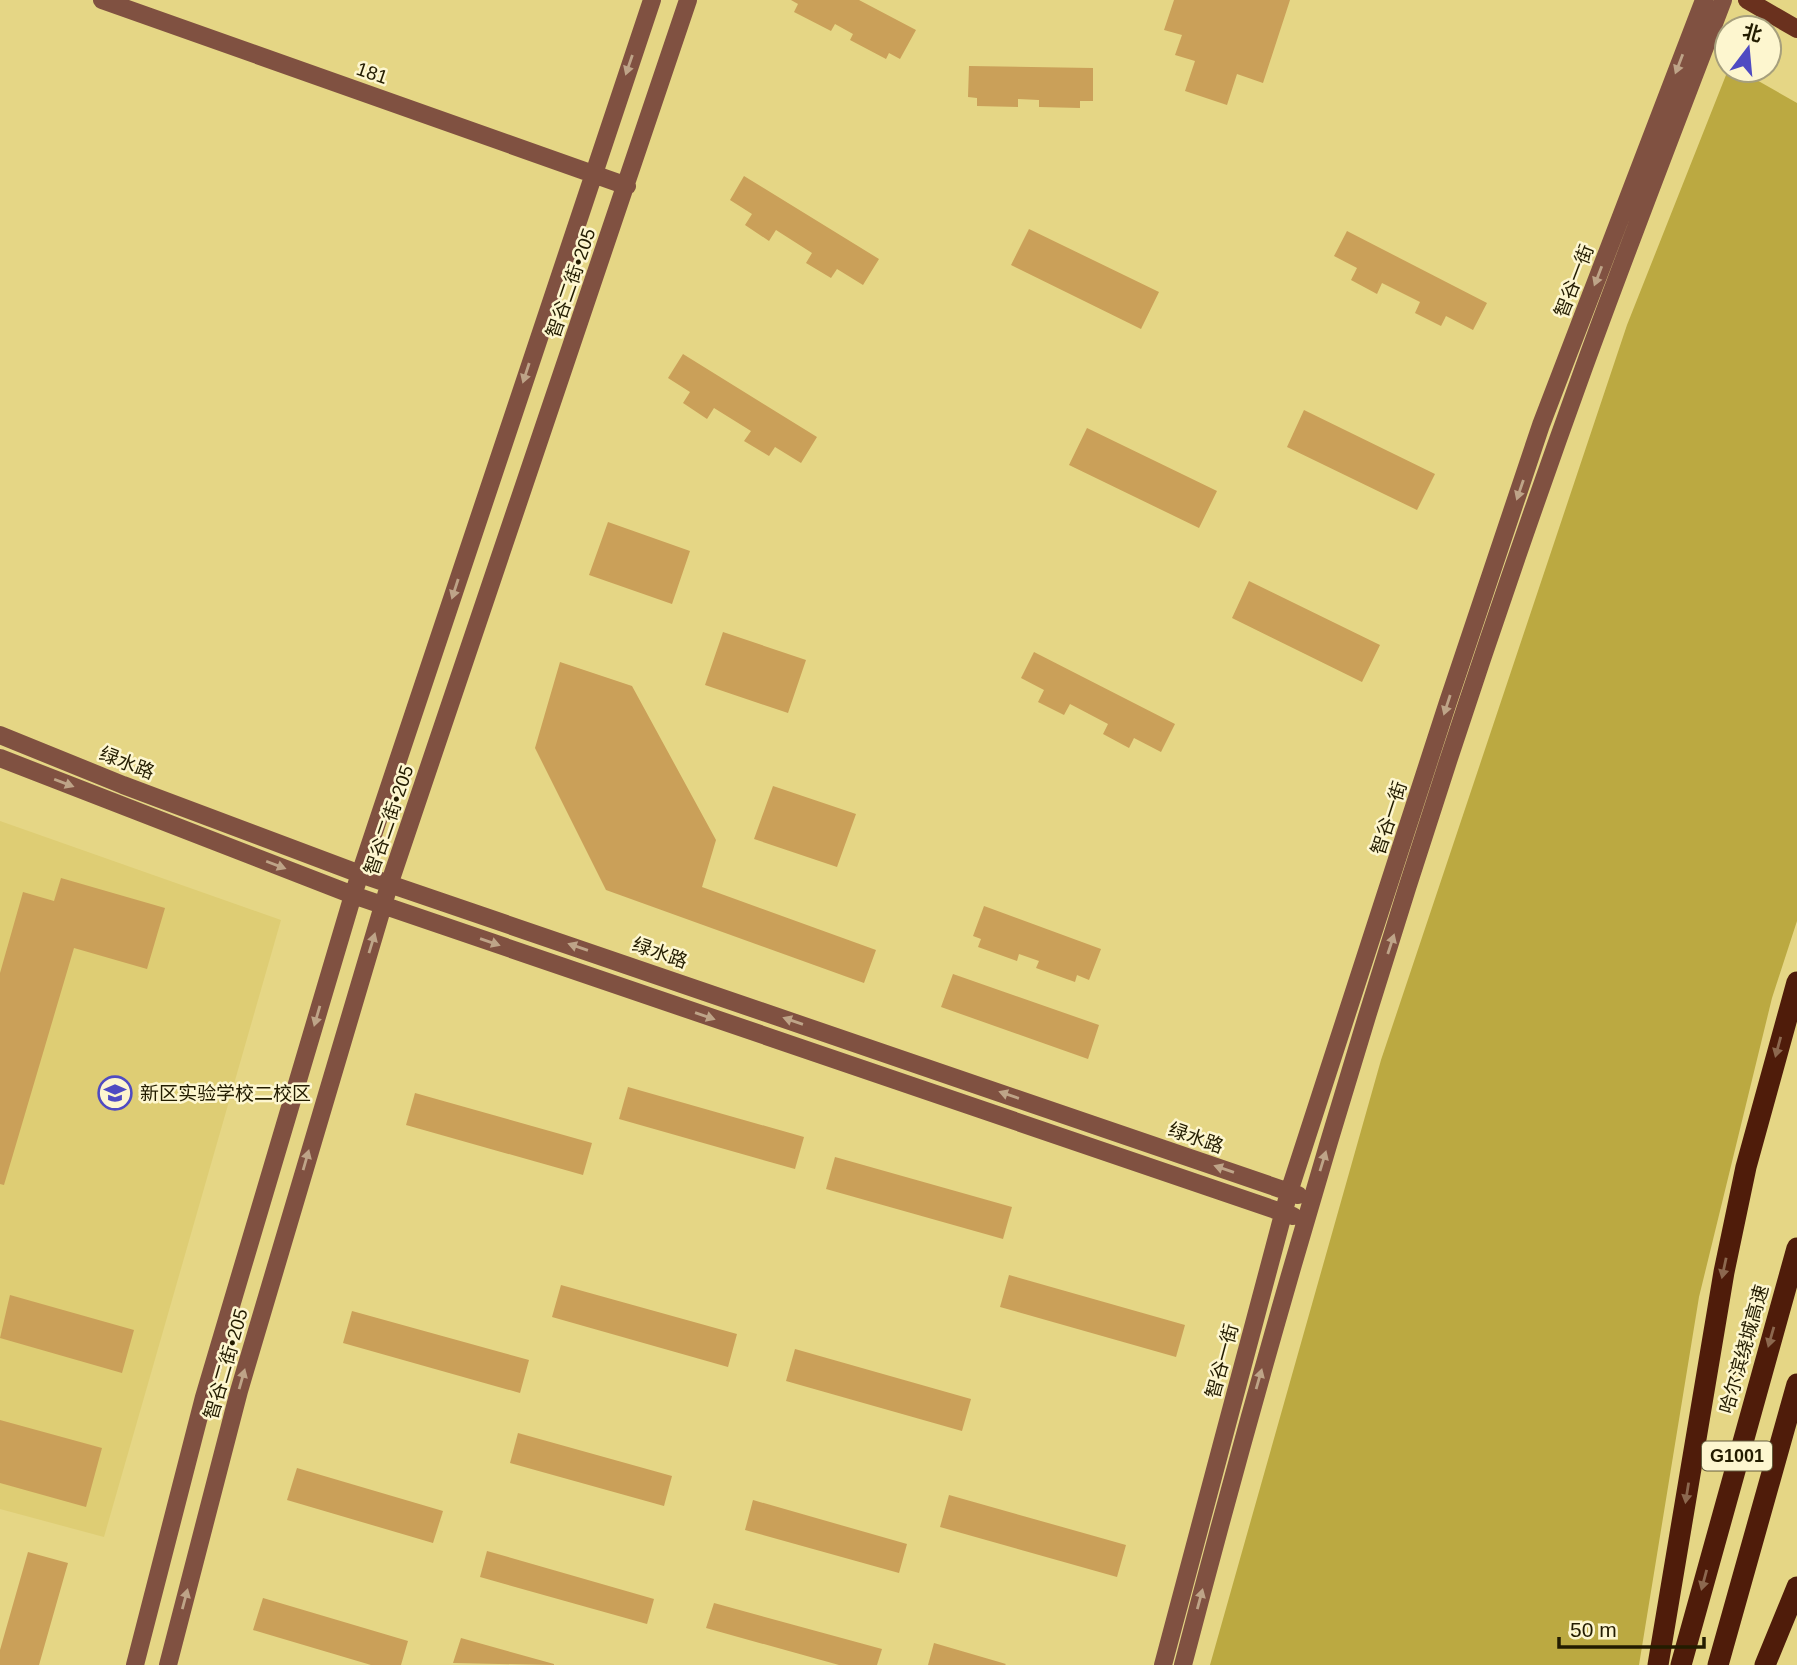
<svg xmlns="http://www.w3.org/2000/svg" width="1797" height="1665" font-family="Helvetica,'Noto Sans SC',sans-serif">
<rect width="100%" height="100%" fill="#e5d685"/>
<!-- built -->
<path fill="#decd74" d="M 0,821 L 281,920 L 104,1537 L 0,1509 Z"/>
<!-- green -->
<path fill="#bba941" d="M 1728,70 L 1739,70 L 1797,103 L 1797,921 L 1772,998 L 1699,1297 L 1639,1665 L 1210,1665 L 1381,1060 L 1627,325 Z"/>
<!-- building -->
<path fill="#caa059" d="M 791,0 L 859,0 L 916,30 L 900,59 L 889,53 L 886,59 L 850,40 L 853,34 L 835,24 L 831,31 L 794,12 L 798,4 Z
M 1174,0 L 1290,0 L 1263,83 L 1237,74 L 1227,105 L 1185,91 L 1195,61 L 1175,55 L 1182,35 L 1164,30 Z
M 969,66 L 1093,68 L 1093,101 L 1080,101 L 1080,108 L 1039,107 L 1039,100 L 1018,99 L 1018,107 L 977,106 L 977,98 L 968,97 Z
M 744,176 L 879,259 L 863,285 L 837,269 L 831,278 L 806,263 L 812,253 L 776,230 L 769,241 L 745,225 L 752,214 L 730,200 Z
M 1029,229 L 1159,292 L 1141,329 L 1011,265 Z
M 1347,231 L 1487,303 L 1473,330 L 1446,316 L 1441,326 L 1415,313 L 1420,302 L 1382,283 L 1377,294 L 1351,280 L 1357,268 L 1334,256 Z
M 683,354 L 817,437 L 801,463 L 775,447 L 769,456 L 744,441 L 751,431 L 714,408 L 707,419 L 683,403 L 690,392 L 668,378 Z
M 1304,410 L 1435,474 L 1417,510 L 1287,447 Z
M 1087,428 L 1217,491 L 1199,528 L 1069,465 Z
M 608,522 L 690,551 L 672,604 L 589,575 Z
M 1249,581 L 1380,645 L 1362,682 L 1232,618 Z
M 723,632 L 806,660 L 788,713 L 705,685 Z
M 1034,652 L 1175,724 L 1161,752 L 1134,738 L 1129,748 L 1103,734 L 1108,724 L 1070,704 L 1064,715 L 1038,702 L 1044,690 L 1021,678 Z
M 560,662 L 632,686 L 716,840 L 702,887 L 876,950 L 864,983 L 606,890 L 535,748 Z
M 773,786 L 856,814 L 837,867 L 754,839 Z
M 61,878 L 165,908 L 147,969 L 74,948 L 4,1185 L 0,1184 L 0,973 L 23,892 L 54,901 Z
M 984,906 L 1101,949 L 1089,980 L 1077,975 L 1075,982 L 1036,968 L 1039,961 L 1019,954 L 1017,961 L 978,947 L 981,939 L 973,936 Z
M 953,974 L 1099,1025 L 1088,1059 L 941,1007 Z
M 628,1087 L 804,1137 L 795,1169 L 619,1119 Z
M 415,1093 L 592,1143 L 583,1175 L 406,1125 Z
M 835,1157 L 1012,1207 L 1003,1239 L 826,1189 Z
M 1009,1275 L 1185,1325 L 1176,1357 L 1000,1307 Z
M 561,1285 L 737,1334 L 728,1367 L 552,1317 Z
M 10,1295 L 134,1330 L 122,1373 L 0,1338 Z
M 352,1311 L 529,1360 L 520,1393 L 343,1343 Z
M 795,1349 L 971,1399 L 962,1431 L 786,1381 Z
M 0,1420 L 102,1448 L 86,1507 L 0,1483 Z
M 518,1433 L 672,1476 L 664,1506 L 510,1463 Z
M 297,1468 L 443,1511 L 433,1543 L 287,1500 Z
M 949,1495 L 1126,1545 L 1117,1577 L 940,1527 Z
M 753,1500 L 907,1544 L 899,1573 L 745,1530 Z
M 487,1551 L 654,1599 L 647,1624 L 480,1577 Z
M 28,1552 L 68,1563 L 39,1665 L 0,1665 L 0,1650 Z
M 263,1598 L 408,1641 L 401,1665 L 371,1665 L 253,1630 Z
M 714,1603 L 882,1649 L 877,1665 L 839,1665 L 706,1628 Z
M 461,1638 L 554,1664 L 554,1665 L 453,1663 Z
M 934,1643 L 1006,1664 L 1005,1665 L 928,1665 Z"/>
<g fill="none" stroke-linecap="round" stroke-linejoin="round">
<!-- secondary -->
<path stroke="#805141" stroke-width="18" d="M 102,0 L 627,186
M 0,735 L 123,785 L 360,874 L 1298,1195
M 0,758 L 353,895 L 1293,1216
M 135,1665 L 204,1397 L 353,895 L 652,0
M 168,1665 L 239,1391 L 390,882 L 688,0
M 1163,1665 L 1289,1192 L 1448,702 L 1541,425 L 1704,0
M 1183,1665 C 1297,1228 1429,795 1583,370 C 1628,246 1676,123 1723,0"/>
<!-- primary -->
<path stroke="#6a311e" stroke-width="18" d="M 1747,0 L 1797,29"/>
<!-- highway -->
<path stroke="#4f1c0a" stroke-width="21" d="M 1658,1665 L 1724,1272 L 1746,1167 L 1797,982
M 1681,1665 L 1797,1248
M 1718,1665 L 1797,1384
M 1765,1665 L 1797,1587"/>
</g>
<!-- one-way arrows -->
<defs><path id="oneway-solid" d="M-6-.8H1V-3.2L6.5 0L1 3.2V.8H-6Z" transform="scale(1.75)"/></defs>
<g fill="#bea488">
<use href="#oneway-solid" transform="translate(1679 64) rotate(111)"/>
<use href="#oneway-solid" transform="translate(629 65) rotate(109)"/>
<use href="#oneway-solid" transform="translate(1598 276) rotate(111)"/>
<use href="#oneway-solid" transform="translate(526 373) rotate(108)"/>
<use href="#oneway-solid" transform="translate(1520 490) rotate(109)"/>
<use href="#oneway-solid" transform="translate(455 589) rotate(108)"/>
<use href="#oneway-solid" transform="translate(1447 705) rotate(108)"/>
<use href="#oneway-solid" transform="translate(64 783) rotate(21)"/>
<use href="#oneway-solid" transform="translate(276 865) rotate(21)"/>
<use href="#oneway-solid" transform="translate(490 942) rotate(19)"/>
<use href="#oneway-solid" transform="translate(372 943) rotate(-73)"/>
<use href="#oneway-solid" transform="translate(1391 944) rotate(-72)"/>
<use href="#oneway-solid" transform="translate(578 947) rotate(-161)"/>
<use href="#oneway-solid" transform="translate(317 1016) rotate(106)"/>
<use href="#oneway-solid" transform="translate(705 1016) rotate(19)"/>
<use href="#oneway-solid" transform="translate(793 1021) rotate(-161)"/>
<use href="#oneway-solid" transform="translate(1009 1095) rotate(-161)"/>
<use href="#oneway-solid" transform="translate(306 1160) rotate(-74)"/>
<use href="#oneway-solid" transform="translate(1323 1161) rotate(-73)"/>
<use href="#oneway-solid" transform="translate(1224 1169) rotate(-161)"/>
<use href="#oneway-solid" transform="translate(242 1379) rotate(-74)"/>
<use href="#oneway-solid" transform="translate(1259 1379) rotate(-74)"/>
<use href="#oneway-solid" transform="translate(185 1599) rotate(-75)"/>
<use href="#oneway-solid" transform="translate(1200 1599) rotate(-75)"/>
</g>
<g fill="#8c684f">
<use href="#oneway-solid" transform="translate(1778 1047) rotate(105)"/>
<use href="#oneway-solid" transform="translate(1724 1268) rotate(102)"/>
<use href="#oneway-solid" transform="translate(1771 1337) rotate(106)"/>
<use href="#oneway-solid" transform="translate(1687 1493) rotate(99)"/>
<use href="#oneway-solid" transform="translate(1704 1580) rotate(105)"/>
</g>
<!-- icons -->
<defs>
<symbol id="school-ring" viewBox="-11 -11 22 22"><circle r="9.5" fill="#fdf6cf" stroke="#4f4bc2" stroke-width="1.5"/><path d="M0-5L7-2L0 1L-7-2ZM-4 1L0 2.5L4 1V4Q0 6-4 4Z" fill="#4f4bc2"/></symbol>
</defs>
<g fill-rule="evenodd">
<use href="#school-ring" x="96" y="1074" width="38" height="38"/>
</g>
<g text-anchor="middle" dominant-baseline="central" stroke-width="5" stroke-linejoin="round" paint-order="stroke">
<!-- shield labels -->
<rect fill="#fdf6cf" stroke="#645d3e" stroke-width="2" x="1702" y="1441.5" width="70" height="29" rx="5"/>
<g font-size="18" font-weight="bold" fill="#231c00">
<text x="1737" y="1456">G1001</text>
</g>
<!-- street labels -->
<g font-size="19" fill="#231c00" stroke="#fdf6cf">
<text transform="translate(372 73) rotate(19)">181</text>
<text transform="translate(1574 281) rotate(-69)">智谷一街</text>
<text transform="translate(571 283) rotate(-71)">智谷二街•205</text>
<text transform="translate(127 763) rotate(21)">绿水路</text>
<text transform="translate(1389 818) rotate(-72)">智谷一街</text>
<text transform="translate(389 820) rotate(-71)">智谷二街•205</text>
<text transform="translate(660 953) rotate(19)">绿水路</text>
<text transform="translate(1196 1138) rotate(19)">绿水路</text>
<text transform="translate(1744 1349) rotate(-74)">哈尔滨绕城高速</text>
<text transform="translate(1222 1361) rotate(-75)">智谷一街</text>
<text transform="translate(226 1364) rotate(-74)">智谷二街•205</text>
</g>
<!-- poi labels -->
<g font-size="19" fill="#231c00" stroke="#fdf6cf" text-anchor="start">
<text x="140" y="1093">新区实验学校二校区</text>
</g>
</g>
<!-- north arrow -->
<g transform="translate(1748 49) rotate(16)"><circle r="33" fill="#fdf6cf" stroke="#a69f7c" stroke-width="2"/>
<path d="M0-5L12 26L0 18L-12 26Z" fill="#4f4bc2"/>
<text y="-10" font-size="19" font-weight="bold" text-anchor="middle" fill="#231c00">北</text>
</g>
<!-- scale -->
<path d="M1559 1637v10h145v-10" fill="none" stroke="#231c00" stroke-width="3.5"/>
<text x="1570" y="1637" font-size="21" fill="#231c00" stroke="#fdf6cf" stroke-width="5" paint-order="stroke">50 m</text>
</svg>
